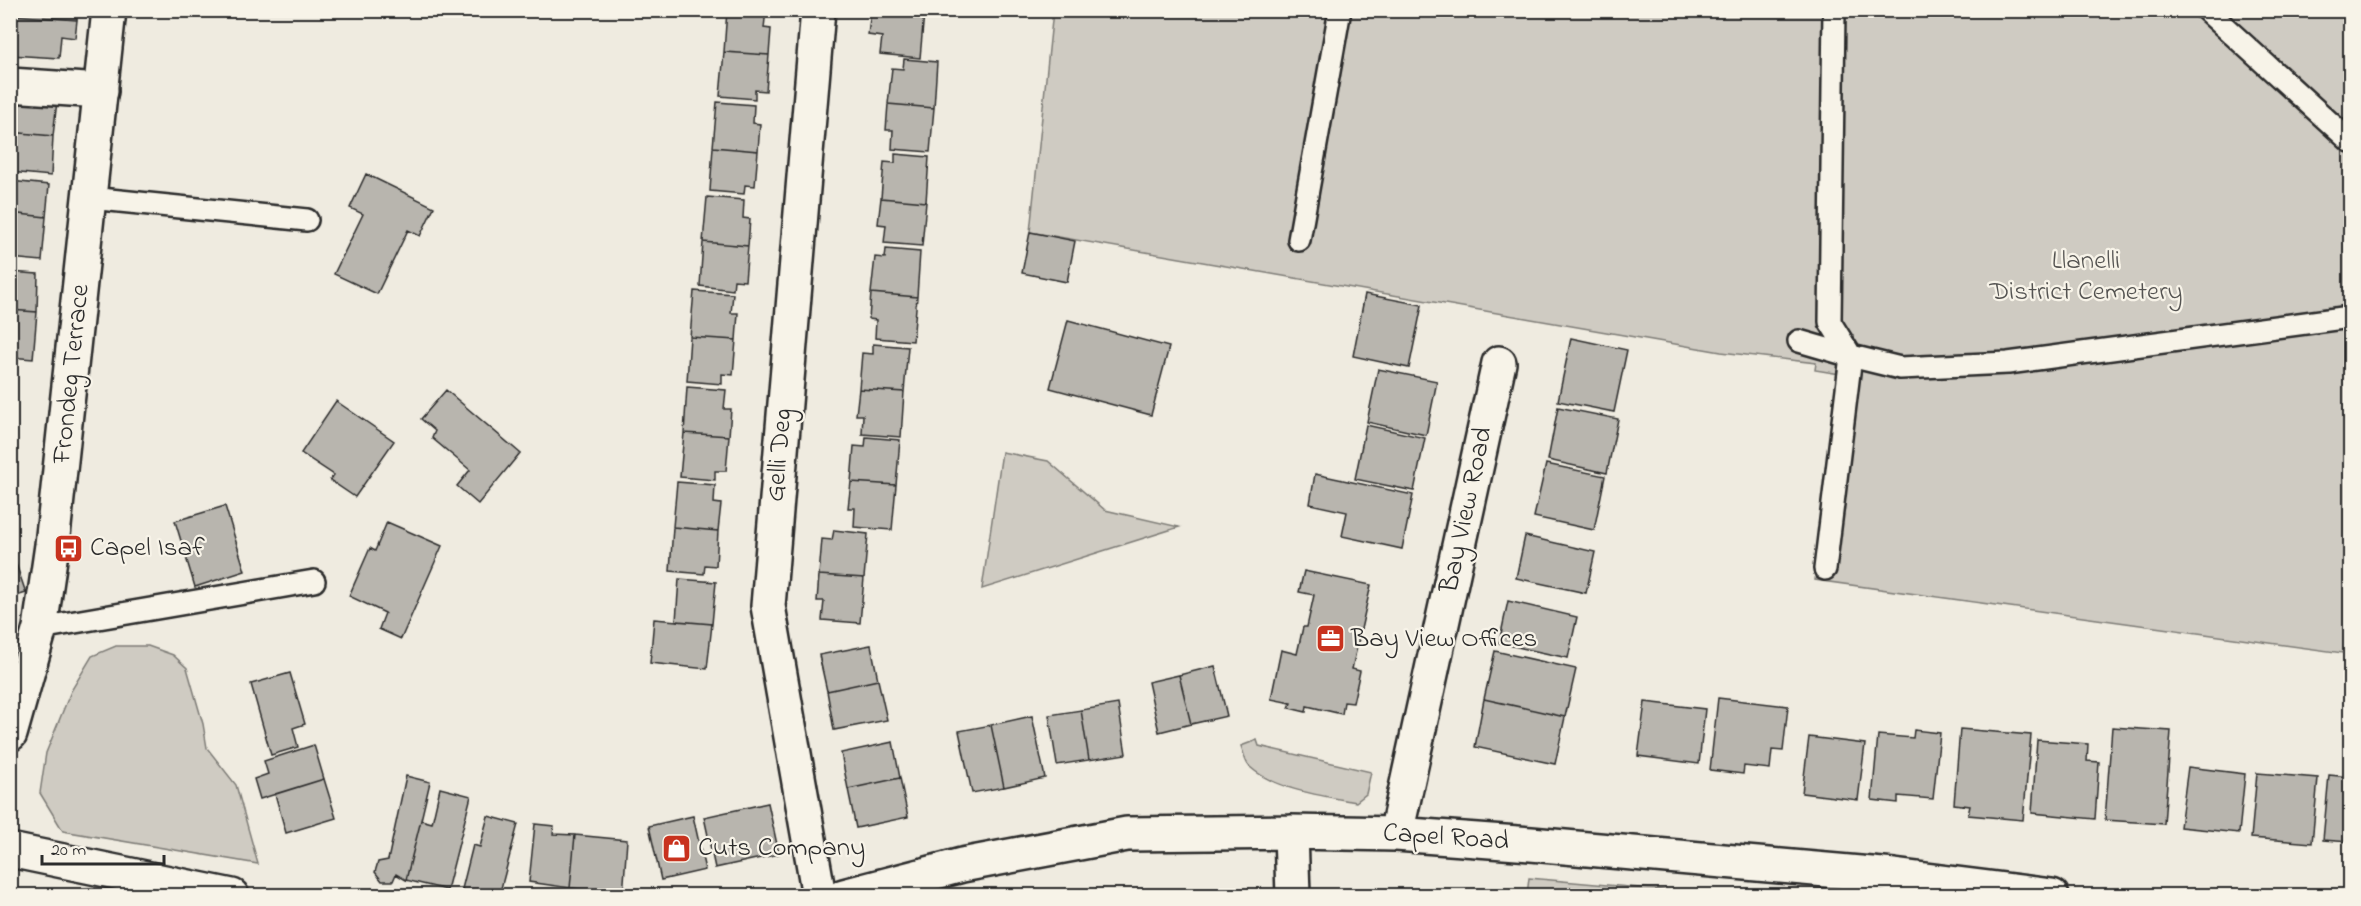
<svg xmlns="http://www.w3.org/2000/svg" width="2361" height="906" font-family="'Indie Flower',sans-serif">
<rect width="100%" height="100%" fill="#efebe0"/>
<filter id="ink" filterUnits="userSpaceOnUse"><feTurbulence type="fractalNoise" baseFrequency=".0167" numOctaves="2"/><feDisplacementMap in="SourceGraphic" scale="12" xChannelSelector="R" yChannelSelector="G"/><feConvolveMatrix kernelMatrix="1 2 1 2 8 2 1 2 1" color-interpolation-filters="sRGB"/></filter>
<g filter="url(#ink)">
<!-- green -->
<path fill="#cfcbc2" stroke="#7d7b76" stroke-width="1.5" d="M 1053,11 L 2350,11 L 2350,654 L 1815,580 L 1840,374 L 1815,370 L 1816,363 L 1721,352 L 1030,232 Z
M 1002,452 L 1048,461 L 1105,510 L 1179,527 L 982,589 Z
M 116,646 L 148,646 L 173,655 L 187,668 L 203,724 L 207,748 L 236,785 L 258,864 L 63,831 L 40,793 L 46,753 L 71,691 L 92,656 Z
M 1257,740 L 1259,746 L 1371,772 L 1366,794 L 1356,802 C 1324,796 1275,790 1250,767 C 1245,763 1244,753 1241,746 Z
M 1529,878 L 1718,895 L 1527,895 Z"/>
<!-- building -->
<path fill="#b8b5ae" stroke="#2b2b2b" stroke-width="1.5" d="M 10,10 L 77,10 L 77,20 L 10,15 Z
M 727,10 L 766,10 L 764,28 L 771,29 L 769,55 L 724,52 Z
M 871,10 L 924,13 L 920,58 L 880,54 L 882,37 L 868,35 Z
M 10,15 L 77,20 L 75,38 L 61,36 L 59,58 L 10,55 Z
M 724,52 L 769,55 L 766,91 L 755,90 L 755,99 L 720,96 Z
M 904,59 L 937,62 L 934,108 L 888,104 L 892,68 L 903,69 Z
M 10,96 L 57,101 L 53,136 L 10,132 Z
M 717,102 L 754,105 L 753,123 L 760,124 L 758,151 L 713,147 Z
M 888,104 L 934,108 L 930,152 L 892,149 L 893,130 L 886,130 Z
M 10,132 L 53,136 L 51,176 L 10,172 Z
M 713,147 L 758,151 L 755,186 L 745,185 L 744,194 L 710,191 Z
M 895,154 L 929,157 L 926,202 L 881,198 L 884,162 L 895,163 Z
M 366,174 L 434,207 L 420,236 L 408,230 L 377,294 L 334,274 L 363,214 L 350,208 Z
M 10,181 L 49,185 L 46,217 L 10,213 Z
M 707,197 L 744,200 L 743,218 L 750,219 L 748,246 L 703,242 Z
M 881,198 L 926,202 L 922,246 L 884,243 L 886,225 L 878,224 Z
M 10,213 L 46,217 L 42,261 L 10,258 Z
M 1030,232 L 1075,241 L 1067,282 L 1022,273 Z
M 703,242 L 748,246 L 745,281 L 734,280 L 733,290 L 700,286 Z
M 886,249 L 920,252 L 917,297 L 871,293 L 875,257 L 885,258 Z
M 10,272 L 38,274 L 37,312 L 10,310 Z
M 694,291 L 733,294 L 731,313 L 738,313 L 736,340 L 690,337 Z
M 871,293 L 917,297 L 913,341 L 875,338 L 876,320 L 869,319 Z
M 1365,294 L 1422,305 L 1409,368 L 1353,356 Z
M 10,310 L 37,312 L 33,359 L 10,357 Z
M 1068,320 L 1169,347 L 1151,415 L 1050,388 Z
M 690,337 L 736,340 L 733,375 L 722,374 L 722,384 L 687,381 Z
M 1571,338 L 1627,350 L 1614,412 L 1558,401 Z
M 873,344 L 908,347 L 904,392 L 859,389 L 862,353 L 873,354 Z
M 1378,369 L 1437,381 L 1426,435 L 1367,422 Z
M 687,387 L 726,390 L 724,409 L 731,409 L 729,436 L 684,433 Z
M 859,389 L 904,392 L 901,437 L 862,434 L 863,415 L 856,415 Z
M 446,390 L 520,453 L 478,504 L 457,486 L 470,470 L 432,438 L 435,431 L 421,419 Z
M 336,401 L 394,441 L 355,497 L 330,480 L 334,475 L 301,453 Z
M 1558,407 L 1618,419 L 1607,473 L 1548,460 Z
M 1366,425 L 1425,438 L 1414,491 L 1355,479 Z
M 684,433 L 729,436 L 726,471 L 715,471 L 715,480 L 680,477 Z
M 866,437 L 900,440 L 896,485 L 851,482 L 854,446 L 865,447 Z
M 1546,464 L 1605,476 L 1594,530 L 1534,517 Z
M 1315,474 L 1413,495 L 1402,549 L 1342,536 L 1347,512 L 1310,504 Z
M 677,482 L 715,485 L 714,503 L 721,504 L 718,531 L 673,527 Z
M 851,482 L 896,485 L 892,530 L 854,527 L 855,508 L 848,508 Z
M 225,506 L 245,571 L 195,587 L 175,521 Z
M 387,522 L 442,546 L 401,639 L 379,629 L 385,613 L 349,596 L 370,548 L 375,551 Z
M 673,527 L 718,531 L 716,566 L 705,565 L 704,574 L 670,571 Z
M 834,530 L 868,534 L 864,578 L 819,575 L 822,539 L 832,540 Z
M 1525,536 L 1595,552 L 1586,593 L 1516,578 Z
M 10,555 L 13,555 L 26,593 L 10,598 Z
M 1304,571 L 1371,585 L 1352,669 L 1360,671 L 1353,703 L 1344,702 L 1342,714 L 1307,706 L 1306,712 L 1289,708 L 1291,703 L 1271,699 L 1281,650 L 1297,654 L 1303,627 L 1307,627 L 1314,595 L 1299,592 Z
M 819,575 L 864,578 L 860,623 L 822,620 L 824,601 L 817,601 Z
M 679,579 L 716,582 L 712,624 L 676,621 Z
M 1508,601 L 1577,617 L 1568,658 L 1499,643 Z
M 654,619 L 712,624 L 707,669 L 650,663 Z
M 871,645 L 878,680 L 827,691 L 819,655 Z
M 1495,651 L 1576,669 L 1565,717 L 1484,699 Z
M 1215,666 L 1227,716 L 1191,724 L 1179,675 Z
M 290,673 L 305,724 L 293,728 L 298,747 L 271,755 L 251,684 Z
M 1179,675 L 1191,724 L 1159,732 L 1148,682 Z
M 878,680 L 887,720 L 834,730 L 827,691 Z
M 1718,698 L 1788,706 L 1783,751 L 1772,750 L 1770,769 L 1744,766 L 1743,774 L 1710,770 Z
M 1484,699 L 1565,717 L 1555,764 L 1475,747 Z
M 1645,702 L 1705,709 L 1699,764 L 1638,756 Z
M 1118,704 L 1126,754 L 1089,760 L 1081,710 Z
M 1081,710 L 1089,760 L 1057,765 L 1049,715 Z
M 1032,716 L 1045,778 L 1004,787 L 991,725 Z
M 991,725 L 1004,787 L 972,793 L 959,731 Z
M 2112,727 L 2171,731 L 2164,824 L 2105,820 Z
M 1960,729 L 2031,735 L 2023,820 L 1968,815 L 1970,806 L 1954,804 Z
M 1914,730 L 1940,733 L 1933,799 L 1898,796 L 1898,803 L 1872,800 L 1878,735 L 1913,738 Z
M 1809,737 L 1865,744 L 1858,800 L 1802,793 Z
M 2037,740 L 2088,744 L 2087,761 L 2099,762 L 2095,819 L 2032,813 Z
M 893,742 L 900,778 L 848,789 L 841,753 Z
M 314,745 L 324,779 L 260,799 L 254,779 L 268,774 L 264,761 Z
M 2188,767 L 2245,774 L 2239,833 L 2180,827 Z
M 2257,773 L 2318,778 L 2312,843 L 2251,838 Z
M 2329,775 L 2350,777 L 2350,842 L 2323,840 Z
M 406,776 L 430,782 L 421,820 L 406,880 L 396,874 L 393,881 L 382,881 L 375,872 L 378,862 L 388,860 Z
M 900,778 L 908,817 L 856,828 L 848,789 Z
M 324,779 L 336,818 L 286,833 L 275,794 Z
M 440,788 L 471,796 L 447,890 L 406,880 L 421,820 L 432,823 Z
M 768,803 L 779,854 L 715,868 L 704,817 Z
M 488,816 L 518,824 L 499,896 L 461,893 L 473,845 L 480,847 Z
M 693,816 L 705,870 L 661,880 L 649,826 Z
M 535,824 L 554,826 L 553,834 L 575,835 L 570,888 L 529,882 Z
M 575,835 L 627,840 L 623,896 L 601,895 L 602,891 L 570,888 Z"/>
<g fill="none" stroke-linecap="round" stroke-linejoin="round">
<defs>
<path id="lane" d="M 1834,10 L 1830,322 L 1851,356 L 1900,368 L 2008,363 L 2350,317
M 2206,10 L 2350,141
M 90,198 L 307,220
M 1299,240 L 1340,10
M 1799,341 L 1851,356 L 1825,569
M 40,628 L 314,581"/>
<path id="street" d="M 818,10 L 768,606 L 819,896
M 10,85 L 101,91
M 1291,832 L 1293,896
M 1396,834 L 1499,363
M 10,850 L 232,896
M 844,896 L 962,865 L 1127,834 L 1291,832 L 1396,834 L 1531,844 L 1894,876 L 2052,896"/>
<path id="secondary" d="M 10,734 L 40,628 L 52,545 L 109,10"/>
</defs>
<!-- lane casing -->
<use href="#lane" stroke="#2b2b2b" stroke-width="26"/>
<!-- street casing -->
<use href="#street" stroke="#2b2b2b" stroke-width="38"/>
<!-- secondary casing -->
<use href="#secondary" stroke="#2b2b2b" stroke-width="38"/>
<!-- lane -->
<use href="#lane" stroke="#f7f3e8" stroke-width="21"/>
<!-- street -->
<use href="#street" stroke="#f7f3e8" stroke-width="33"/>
<!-- secondary -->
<use href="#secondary" stroke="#f7f3e8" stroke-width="33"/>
</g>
</g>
<!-- icons -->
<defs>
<symbol id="bus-square" viewBox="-11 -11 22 22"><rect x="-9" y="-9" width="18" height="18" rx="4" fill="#c8321e" stroke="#f7f3e8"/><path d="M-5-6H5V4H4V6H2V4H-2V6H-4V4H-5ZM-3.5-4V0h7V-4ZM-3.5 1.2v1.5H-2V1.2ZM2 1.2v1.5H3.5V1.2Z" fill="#fff"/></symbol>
<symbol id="office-square" viewBox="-11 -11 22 22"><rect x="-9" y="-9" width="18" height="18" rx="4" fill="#c8321e" stroke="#f7f3e8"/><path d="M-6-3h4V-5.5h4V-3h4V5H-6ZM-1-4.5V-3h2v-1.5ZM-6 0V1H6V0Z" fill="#fff"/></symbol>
<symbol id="shop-square" viewBox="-11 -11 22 22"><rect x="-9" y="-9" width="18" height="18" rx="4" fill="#c8321e" stroke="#f7f3e8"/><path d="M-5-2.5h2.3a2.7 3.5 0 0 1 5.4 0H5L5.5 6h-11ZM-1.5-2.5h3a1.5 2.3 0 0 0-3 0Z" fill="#fff"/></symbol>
</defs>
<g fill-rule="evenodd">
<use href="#bus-square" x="52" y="532" width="33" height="33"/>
<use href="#office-square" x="1314" y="622" width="33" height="33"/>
<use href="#shop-square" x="660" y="832" width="33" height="33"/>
</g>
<g text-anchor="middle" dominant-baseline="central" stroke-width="4.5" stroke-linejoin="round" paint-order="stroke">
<!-- park labels -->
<g font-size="27" fill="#545351" stroke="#f7f3e8">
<text x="2086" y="261">Llanelli<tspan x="2086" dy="31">District Cemetery</tspan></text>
</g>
<!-- street labels -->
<g font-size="27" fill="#2b2b2b" stroke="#f7f3e8">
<text transform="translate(72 374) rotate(-84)">Frondeg Terrace</text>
<text transform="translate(780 455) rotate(-85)">Gelli Deg</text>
<text transform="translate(1467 510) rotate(-78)">Bay View Road</text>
<text transform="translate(1446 838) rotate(4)">Capel Road</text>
</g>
<!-- poi labels -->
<g font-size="27" fill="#2b2b2b" stroke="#f7f3e8" text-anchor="start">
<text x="90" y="548">Capel Isaf</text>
<text x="1351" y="639">Bay View Offices</text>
<text x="698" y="848">Cuts Company</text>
</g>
</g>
<!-- margin -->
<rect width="2361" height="906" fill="none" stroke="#f7f3e8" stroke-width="36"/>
<rect x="18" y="18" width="2325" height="870" fill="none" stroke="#2b2b2b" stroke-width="2" filter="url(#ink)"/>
<!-- scale -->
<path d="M42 855v9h122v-9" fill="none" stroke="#2b2b2b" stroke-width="3"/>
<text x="51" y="855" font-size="18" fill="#2b2b2b" stroke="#f7f3e8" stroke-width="4.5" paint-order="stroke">20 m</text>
</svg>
